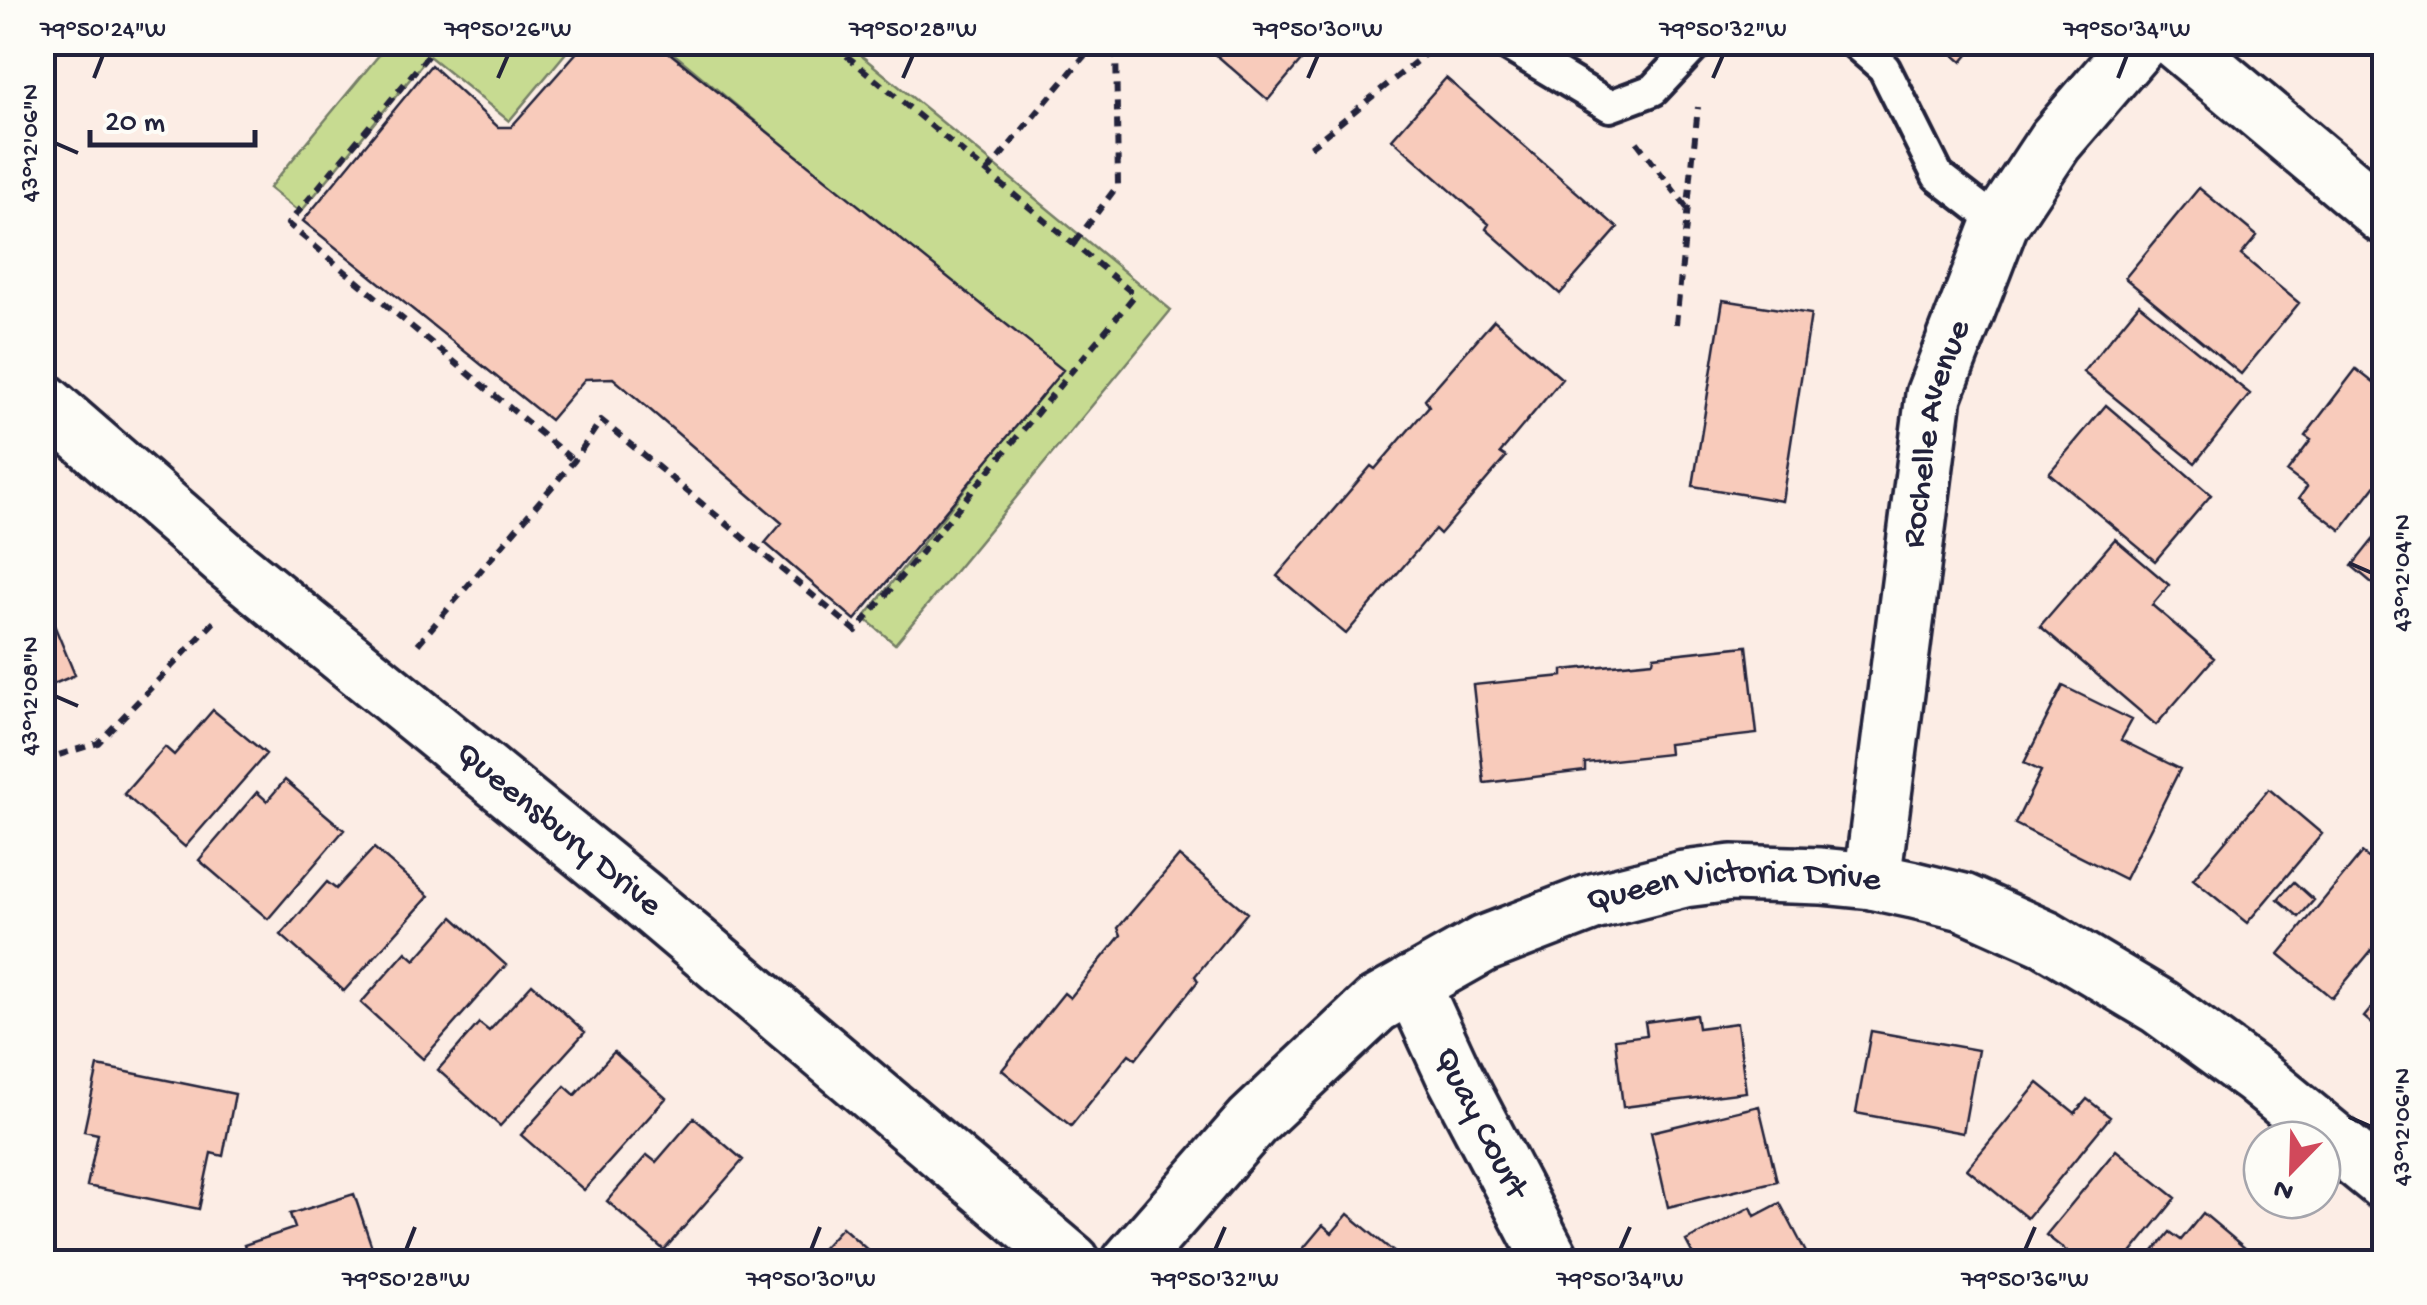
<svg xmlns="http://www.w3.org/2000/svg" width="2427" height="1305" font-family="'Gochi Hand',sans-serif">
<rect width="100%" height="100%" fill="#fcede5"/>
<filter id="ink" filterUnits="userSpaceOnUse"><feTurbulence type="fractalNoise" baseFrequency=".01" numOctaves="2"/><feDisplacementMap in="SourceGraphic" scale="20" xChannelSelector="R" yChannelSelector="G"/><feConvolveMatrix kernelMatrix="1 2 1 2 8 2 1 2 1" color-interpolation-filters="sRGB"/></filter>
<g filter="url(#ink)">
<!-- green -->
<path fill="#c7db91" stroke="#747e66" stroke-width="2.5" d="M 389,43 L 574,43 L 509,121 L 429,56 L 300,213 L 269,188 Z
M 661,43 L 846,43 L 1171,310 L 895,644 L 864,618 L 1057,372 Z"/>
<!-- building -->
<path fill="#f8cbbb" stroke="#22223b" stroke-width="2.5" d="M 586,42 L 656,42 L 1063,370 L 855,620 L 765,543 L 782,523 L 613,378 L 585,379 L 550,420 L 303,221 L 431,65 L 498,127 L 511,127 Z
M 1207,42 L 1317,42 L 1268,100 L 1205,45 Z
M 1939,42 L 1979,42 L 1962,62 Z
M 1446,78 L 1618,228 L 1560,294 L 1486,229 L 1489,224 L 1392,139 Z
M 2199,188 L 2257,236 L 2241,255 L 2299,303 L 2241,374 L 2125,278 Z
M 1723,300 L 1811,314 L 1782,501 L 1693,486 Z
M 2139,304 L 2250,394 L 2195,463 L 2083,372 Z
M 1494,320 L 1562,379 L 1500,453 L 1506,457 L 1440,534 L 1435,529 L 1346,634 L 1277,576 L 1371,466 L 1375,469 L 1429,406 L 1425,399 Z
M 2356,369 L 2384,391 L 2384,474 L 2341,530 L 2299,498 L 2307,487 L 2287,472 L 2311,440 L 2305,436 Z
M 2106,405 L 2211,495 L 2155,561 L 2049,473 Z
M 2384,526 L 2384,593 L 2352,566 Z
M 2115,539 L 2169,585 L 2152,605 L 2214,658 L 2156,725 L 2040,626 Z
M 42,596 L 75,675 L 42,689 Z
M 1747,646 L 1757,734 L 1668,744 L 1669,754 L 1585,763 L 1585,771 L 1484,783 L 1473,685 L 1563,676 L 1563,670 L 1653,661 L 1654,656 Z
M 2063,686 L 2132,720 L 2121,740 L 2180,769 L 2125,879 L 2015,824 L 2041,771 L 2024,763 Z
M 213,710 L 266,754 L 185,847 L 124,794 L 165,747 L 174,755 Z
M 285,780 L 344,830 L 268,919 L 199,860 L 257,792 L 267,801 Z
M 2269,789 L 2322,834 L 2247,923 L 2193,879 Z
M 374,848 L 429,896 L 344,991 L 281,935 L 327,882 L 336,889 Z
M 2362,853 L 2384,871 L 2384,935 L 2332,998 L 2279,954 Z
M 1179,856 L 1247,913 L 1195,976 L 1198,981 L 1136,1059 L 1129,1054 L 1071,1126 L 1002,1070 L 1064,993 L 1070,998 L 1121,935 L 1118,928 Z
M 2294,882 L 2314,900 L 2299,917 L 2278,899 Z
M 453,917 L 506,965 L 423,1059 L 361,1003 L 406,952 L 415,960 Z
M 532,984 L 585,1032 L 500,1126 L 438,1070 L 479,1023 L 489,1031 Z
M 2384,993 L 2384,1034 L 2364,1017 Z
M 1696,1015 L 1698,1028 L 1737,1023 L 1746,1092 L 1623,1107 L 1615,1039 L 1647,1035 L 1645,1022 Z
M 1871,1031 L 1978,1050 L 1963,1133 L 1856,1113 Z
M 614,1052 L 666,1098 L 584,1190 L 521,1135 L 565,1086 L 575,1095 Z
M 98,1066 L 235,1094 L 223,1156 L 211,1153 L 199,1209 L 87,1186 L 98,1134 L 84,1131 Z
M 2038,1083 L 2075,1113 L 2087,1099 L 2110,1117 L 2027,1218 L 1967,1169 Z
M 1759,1106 L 1777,1181 L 1668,1207 L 1651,1132 Z
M 694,1118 L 743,1160 L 664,1250 L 607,1201 L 647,1155 L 656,1162 Z
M 2116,1150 L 2176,1198 L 2124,1262 L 2080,1262 L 2046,1235 Z
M 354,1194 L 377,1262 L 250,1262 L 244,1245 L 295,1228 L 290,1214 Z
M 1780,1203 L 1811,1262 L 1697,1262 L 1686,1241 L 1751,1207 L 1755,1216 Z
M 2203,1213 L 2258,1259 L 2255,1262 L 2145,1262 L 2170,1232 L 2181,1240 Z
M 1348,1214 L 1401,1258 L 1397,1262 L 1292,1262 L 1323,1225 L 1332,1233 Z
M 842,1227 L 881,1262 L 810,1262 Z"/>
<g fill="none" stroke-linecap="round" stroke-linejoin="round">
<defs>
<path id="lane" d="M 1503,42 L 1610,106 L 1653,90 L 1698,42
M 1854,42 L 1884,68 L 1938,176 L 2000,224"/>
<g id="street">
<path d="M 2177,42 L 2384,216"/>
<path id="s1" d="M 42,400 L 227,561 L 639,896 L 1072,1262"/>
<path id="s2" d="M 1872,881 L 1934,395 L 2000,224 L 2055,141 L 2140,42"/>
<path id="s3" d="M 1412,984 L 1454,1075 L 1552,1262"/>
<path id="s4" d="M 1130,1262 L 1252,1122 L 1376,1005 L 1484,944 L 1593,902 L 1684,879 L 1732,873 L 1821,876 L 1872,881 L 1914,890 L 1963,902 L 2046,939 L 2160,1007 L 2256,1077 L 2384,1182"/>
</g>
</defs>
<!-- lane casing -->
<use href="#lane" stroke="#22223b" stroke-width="38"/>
<!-- street casing -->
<use href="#street" stroke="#22223b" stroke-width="62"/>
<!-- path -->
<path stroke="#22223b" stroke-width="6" stroke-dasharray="10 8" stroke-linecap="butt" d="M 439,42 L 288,224 L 574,461
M 1637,142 L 1687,208
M 1310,147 L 1440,42
M 987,172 L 1096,42
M 1075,242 L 1118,185 L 1116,42
M 1676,324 L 1698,107
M 418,644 L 574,461 L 601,420 L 856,631 L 1135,295 L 830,42
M 42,760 L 98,743 L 216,620"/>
<!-- lane -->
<use href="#lane" stroke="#fdfcf7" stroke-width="30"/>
<!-- street -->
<use href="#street" stroke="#fdfcf7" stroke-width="55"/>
</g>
</g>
<!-- ticks -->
<path fill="none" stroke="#22223b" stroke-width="4" d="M 94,78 L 103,55M 498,78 L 508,55M 903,78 L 913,55M 1308,78 L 1318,55M 1713,78 L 1723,55M 2118,78 L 2127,55M 55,143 L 78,153M 2349,563 L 2372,573M 55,696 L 78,706M 2349,1117 L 2372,1127M 406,1250 L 415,1227M 811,1250 L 820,1227M 1215,1250 L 1225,1227M 1620,1250 L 1630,1227M 2025,1250 L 2035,1227"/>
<g text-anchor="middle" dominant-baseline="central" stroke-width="8" stroke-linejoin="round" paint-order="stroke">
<!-- street labels -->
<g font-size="35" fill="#22223b" stroke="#fdfcf7">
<text stroke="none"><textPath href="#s2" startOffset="452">Rochelle Avenue</textPath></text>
<text stroke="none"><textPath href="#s1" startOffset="672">Queensbury Drive</textPath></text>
<text stroke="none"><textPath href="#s4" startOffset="740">Queen Victoria Drive</textPath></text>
<text stroke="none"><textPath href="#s3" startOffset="155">Quay Court</textPath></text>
</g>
</g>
<!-- margin -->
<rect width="2427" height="1305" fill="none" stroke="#fdfcf7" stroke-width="110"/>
<!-- north arrow -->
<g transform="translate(2292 1170) rotate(203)"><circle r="48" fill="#fdfcf7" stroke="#a5a5ac" stroke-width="2.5"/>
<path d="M0-8L18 38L0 25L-18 38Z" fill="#d1495b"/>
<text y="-15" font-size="28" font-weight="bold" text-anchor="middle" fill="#22223b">N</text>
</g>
<!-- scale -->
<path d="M90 130v15h165v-15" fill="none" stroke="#22223b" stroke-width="5"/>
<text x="105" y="130" font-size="30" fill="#22223b" stroke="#fdfcf7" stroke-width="8" paint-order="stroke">20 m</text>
<rect x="55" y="55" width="2317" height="1195" fill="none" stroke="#22223b" stroke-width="4"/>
<g font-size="25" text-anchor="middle" fill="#22223b">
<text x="103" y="36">79°50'24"W</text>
<text x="508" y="36">79°50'26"W</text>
<text x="913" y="36">79°50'28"W</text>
<text x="1318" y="36">79°50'30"W</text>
<text x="1723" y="36">79°50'32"W</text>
<text x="2127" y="36">79°50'34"W</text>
<text transform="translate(28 143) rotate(-90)" y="9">43°12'06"N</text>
<text transform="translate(2400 573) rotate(-90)" y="9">43°12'04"N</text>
<text transform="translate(28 696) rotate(-90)" y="9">43°12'08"N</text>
<text transform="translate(2400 1127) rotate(-90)" y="9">43°12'06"N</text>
<text x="406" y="1286">79°50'28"W</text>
<text x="811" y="1286">79°50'30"W</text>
<text x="1215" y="1286">79°50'32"W</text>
<text x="1620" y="1286">79°50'34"W</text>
<text x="2025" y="1286">79°50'36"W</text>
</g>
</svg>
